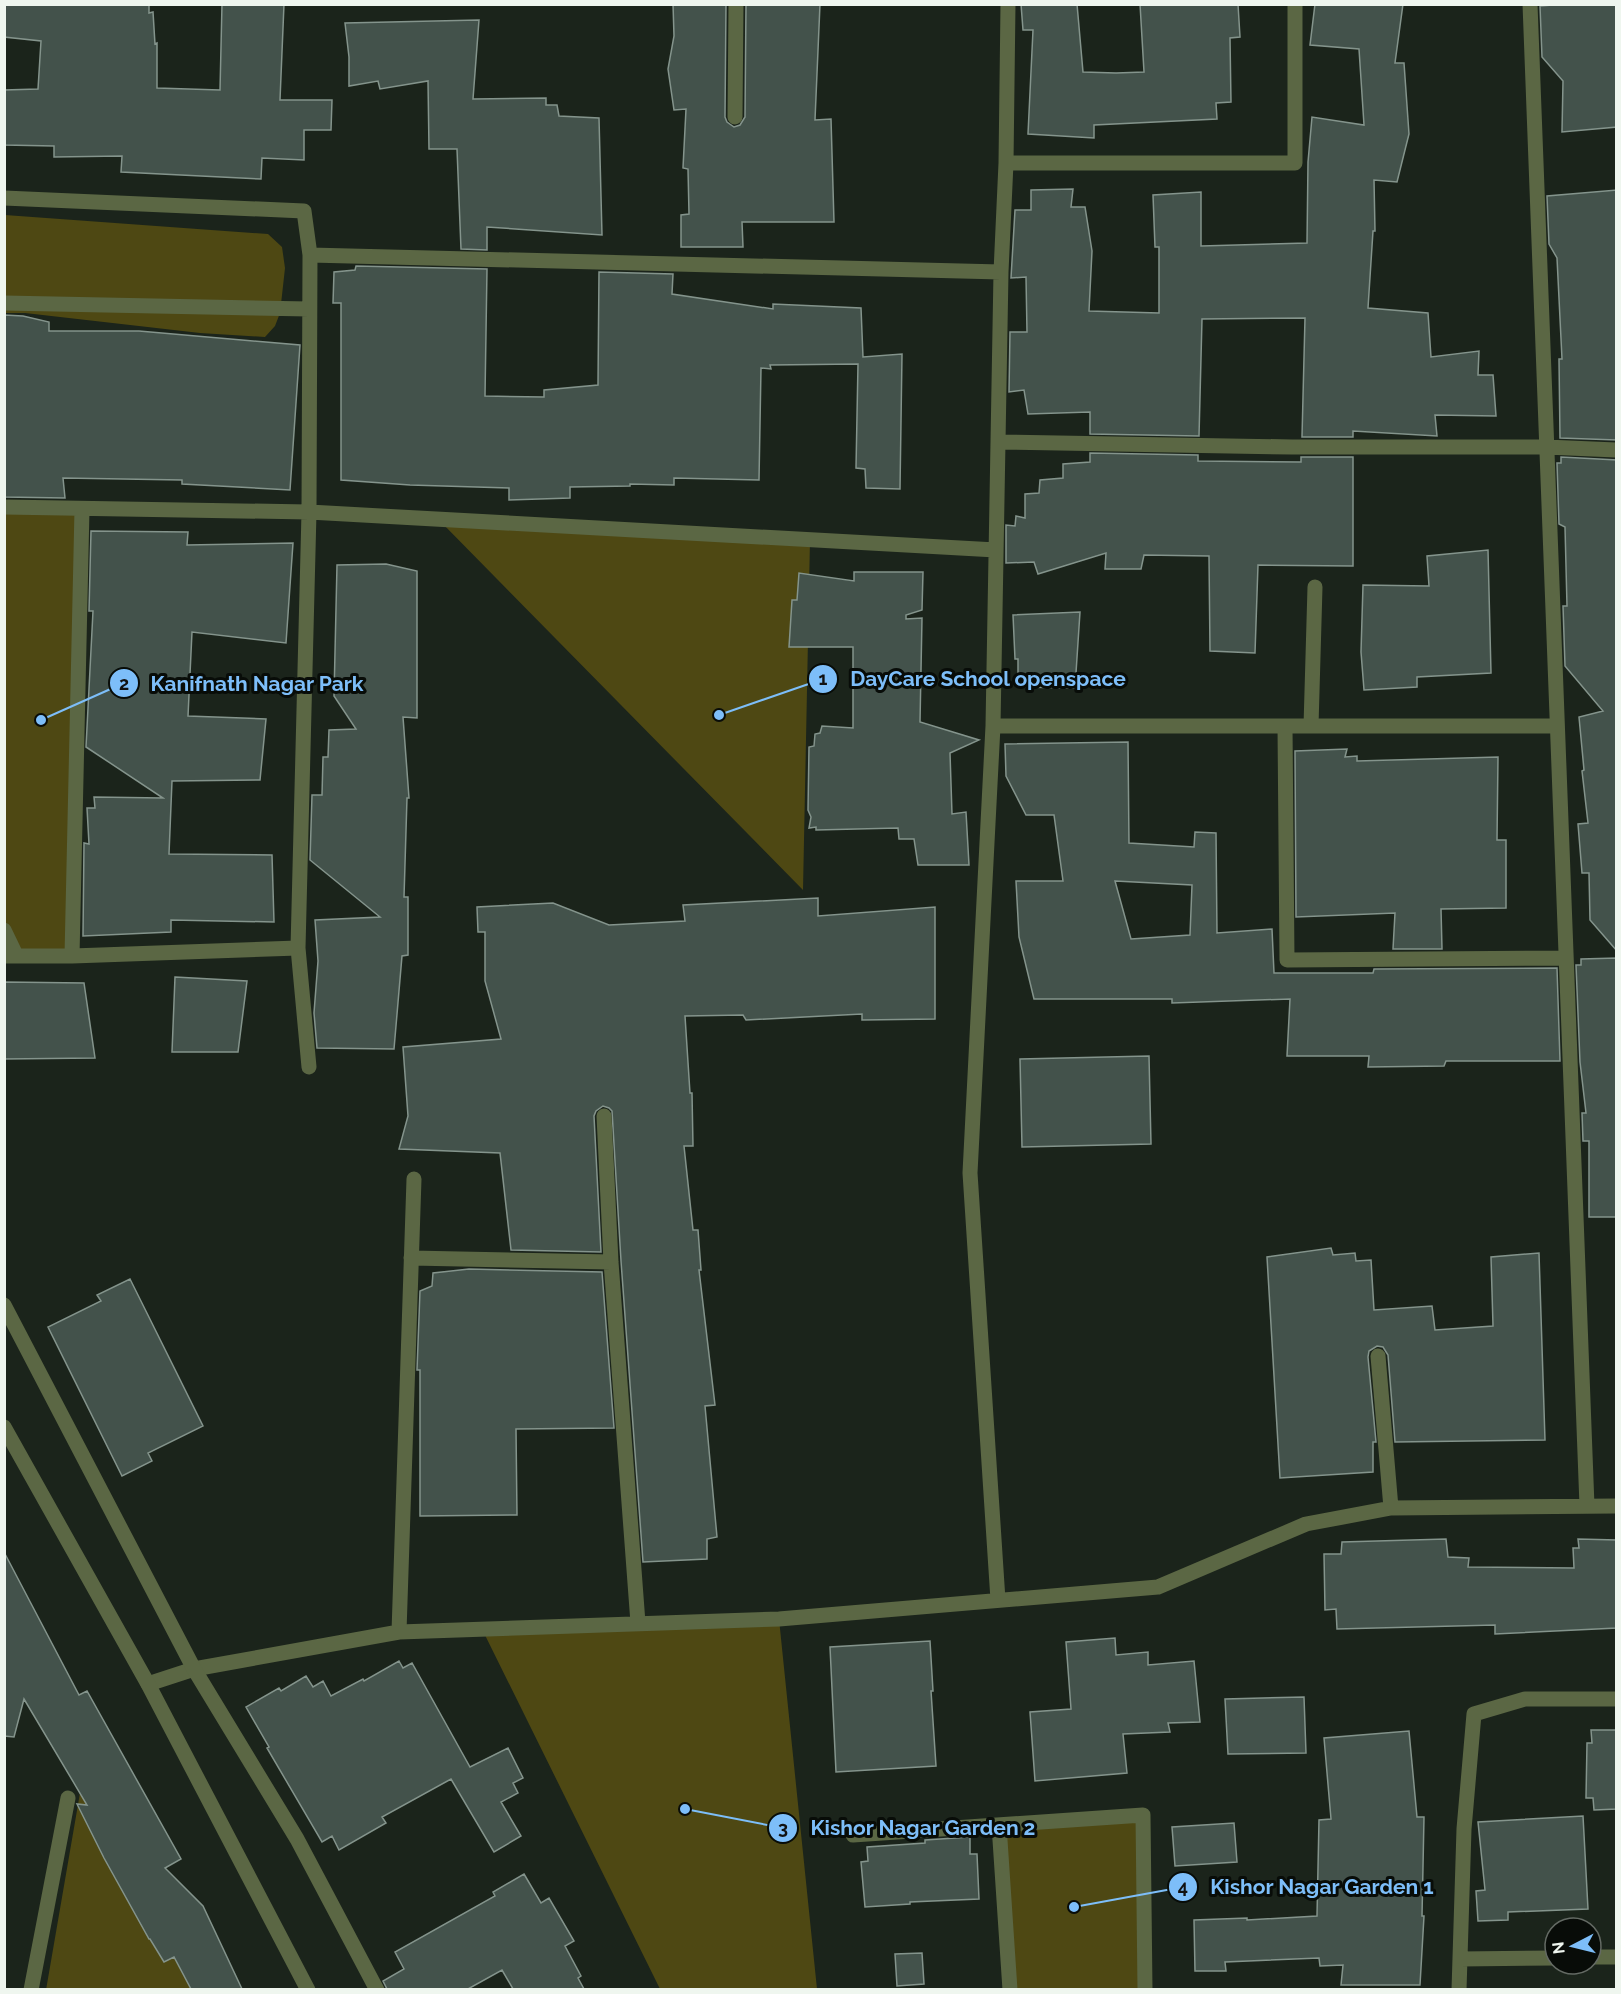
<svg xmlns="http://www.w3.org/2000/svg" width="1621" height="1994" font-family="Raleway,sans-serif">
<rect width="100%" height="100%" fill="#1b241b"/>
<!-- green -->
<path fill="#4e4813" d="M 5,215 L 268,234 L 282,247 L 285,268 L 280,313 L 275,326 L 265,337 L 200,333 L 25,313 L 5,313 Z
M 5,507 L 82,509 L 72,956 L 16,955 L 5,930 Z
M 439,520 L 810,540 L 803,890 Z
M 779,1619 L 817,1989 L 660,1989 L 482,1629 Z
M 80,1793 L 102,1818 L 192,1989 L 46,1990 Z
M 1143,1815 L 1143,1989 L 1010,1989 L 999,1825 Z"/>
<!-- building -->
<path fill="#43524b" stroke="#84948c" stroke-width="1.5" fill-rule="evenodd" d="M 4,4 L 149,4 L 149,13 L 153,12 L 155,44 L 157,43 L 157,88 L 220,90 L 222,4 L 284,4 L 280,100 L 332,100 L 331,130 L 304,130 L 304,160 L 262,158 L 261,179 L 121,172 L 122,156 L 54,157 L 54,146 L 4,145 L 4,90 L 38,89 L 41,41 L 4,37 Z
M 673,4 L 726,4 L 725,117 L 727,122 L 734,127 L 740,125 L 745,117 L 746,4 L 820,4 L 815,120 L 831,119 L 834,222 L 742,222 L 743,247 L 681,247 L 681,215 L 689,214 L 688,169 L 683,168 L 686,109 L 674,110 L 668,69 L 674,36 Z
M 1021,4 L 1077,4 L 1083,72 L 1116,73 L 1144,72 L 1140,4 L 1238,4 L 1240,37 L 1230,38 L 1231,102 L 1216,103 L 1217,119 L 1094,125 L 1094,138 L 1028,134 L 1033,30 L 1023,30 Z
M 1315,4 L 1403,4 L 1395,63 L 1404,63 L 1409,134 L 1397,182 L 1374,180 L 1375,231 L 1373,231 L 1368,308 L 1428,313 L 1431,357 L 1479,351 L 1478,375 L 1493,375 L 1496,416 L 1435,415 L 1437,436 L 1353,431 L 1353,437 L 1302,437 L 1305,318 L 1202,319 L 1199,436 L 1090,434 L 1090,412 L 1028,414 L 1024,390 L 1009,392 L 1010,332 L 1027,332 L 1026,277 L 1011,278 L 1015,210 L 1031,210 L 1031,190 L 1073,189 L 1071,207 L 1085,207 L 1092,251 L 1089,311 L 1159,313 L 1159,247 L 1155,247 L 1153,195 L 1201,192 L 1201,246 L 1307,243 L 1308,162 L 1312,117 L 1364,125 L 1359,49 L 1310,45 Z
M 1565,4 L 1617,4 L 1617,127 L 1562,132 L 1563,81 L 1542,57 L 1540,6 Z
M 479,20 L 473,99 L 546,98 L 546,105 L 557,105 L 559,116 L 599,118 L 602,235 L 487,227 L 487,250 L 461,249 L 457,149 L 429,149 L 428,81 L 380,89 L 378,81 L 349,86 L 349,57 L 345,23 Z
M 1617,190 L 1617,440 L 1560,438 L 1559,359 L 1562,359 L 1557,258 L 1549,244 L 1547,196 Z
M 356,266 L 487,269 L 485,396 L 544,397 L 544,390 L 598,385 L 599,272 L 673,274 L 672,294 L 773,309 L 773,304 L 861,308 L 863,357 L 902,354 L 900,489 L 866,488 L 865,469 L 856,468 L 858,364 L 770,365 L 771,369 L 761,368 L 759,480 L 674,478 L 674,485 L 630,484 L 630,486 L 570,487 L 570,498 L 509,500 L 509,488 L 410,485 L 341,480 L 341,303 L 333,303 L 334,272 L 355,270 Z
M 4,315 L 23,316 L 49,322 L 49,331 L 139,331 L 300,345 L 290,490 L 182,484 L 182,480 L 63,478 L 65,498 L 4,497 Z
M 1090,453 L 1198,455 L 1198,461 L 1301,462 L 1301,457 L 1353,457 L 1353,566 L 1258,565 L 1255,653 L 1210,651 L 1209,556 L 1144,555 L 1141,569 L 1105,569 L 1106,553 L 1038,574 L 1034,562 L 1006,563 L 1006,525 L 1015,526 L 1016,516 L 1025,518 L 1025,494 L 1039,493 L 1040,480 L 1063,478 L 1063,464 L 1090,462 Z
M 1561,457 L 1617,460 L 1617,951 L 1590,920 L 1589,873 L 1582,873 L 1578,824 L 1588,823 L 1582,771 L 1584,770 L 1579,717 L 1603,711 L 1565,666 L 1563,606 L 1567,606 L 1565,527 L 1559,524 L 1557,463 L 1561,463 Z
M 91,531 L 188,532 L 187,545 L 293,543 L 286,643 L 192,632 L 188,716 L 266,719 L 260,780 L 172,781 L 169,854 L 272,855 L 274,922 L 171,920 L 171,932 L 83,936 L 84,843 L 89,844 L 87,808 L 95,808 L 94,797 L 163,798 L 86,747 L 93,611 L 89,611 Z
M 1488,550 L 1491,673 L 1417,677 L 1417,687 L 1364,690 L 1361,652 L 1363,585 L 1429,586 L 1427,556 Z
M 386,564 L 417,571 L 417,718 L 403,717 L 409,798 L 407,798 L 404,897 L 408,897 L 408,955 L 402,956 L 394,1049 L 317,1048 L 314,1013 L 318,961 L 315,920 L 380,917 L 310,860 L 312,795 L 322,795 L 323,757 L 328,757 L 329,730 L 356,729 L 334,696 L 337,565 Z
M 854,572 L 923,572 L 922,610 L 906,615 L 906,619 L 922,618 L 920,722 L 979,740 L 950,753 L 952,814 L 966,812 L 969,865 L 918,865 L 914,839 L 899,839 L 898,828 L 816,830 L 816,827 L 809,828 L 811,817 L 808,810 L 809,747 L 814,746 L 815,734 L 820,733 L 822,726 L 853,728 L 853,647 L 789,647 L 792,600 L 797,600 L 799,573 L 854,581 Z
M 1080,612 L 1075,688 L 1018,687 L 1018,659 L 1015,659 L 1013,615 Z
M 1128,742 L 1129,843 L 1194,847 L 1195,832 L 1216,833 L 1217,933 L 1272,929 L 1274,973 L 1373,973 L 1374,969 L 1557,968 L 1560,1061 L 1446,1061 L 1444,1066 L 1368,1067 L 1369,1056 L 1287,1056 L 1290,999 L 1172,1003 L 1172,999 L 1034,999 L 1019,937 L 1016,881 L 1063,881 L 1054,815 L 1026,815 L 1006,776 L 1005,744 ZM 1115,881 L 1192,885 L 1190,935 L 1131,939 Z
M 1347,749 L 1345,757 L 1357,756 L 1357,761 L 1498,757 L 1497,840 L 1506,840 L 1506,908 L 1441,909 L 1442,949 L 1393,949 L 1395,913 L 1296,917 L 1295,751 Z
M 818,898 L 818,916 L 935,907 L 935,1019 L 862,1020 L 862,1014 L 746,1020 L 743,1015 L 685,1016 L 690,1093 L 692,1093 L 693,1146 L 684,1146 L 693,1230 L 698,1230 L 701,1270 L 699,1270 L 715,1405 L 705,1406 L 717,1537 L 707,1539 L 707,1559 L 643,1562 L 621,1261 L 612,1111 L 609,1108 L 603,1106 L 596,1111 L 594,1116 L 601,1252 L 511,1250 L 500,1153 L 399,1149 L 408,1116 L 403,1047 L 501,1039 L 485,981 L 485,932 L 478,932 L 477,907 L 553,903 L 609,925 L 685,921 L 683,905 Z
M 1617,958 L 1617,1217 L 1589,1217 L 1589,1141 L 1583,1141 L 1582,1113 L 1586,1113 L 1580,1062 L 1576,965 L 1581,965 L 1581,959 Z
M 175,977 L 247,981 L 238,1052 L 172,1052 Z
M 4,982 L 84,983 L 95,1058 L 4,1059 Z
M 1149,1056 L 1151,1144 L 1022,1147 L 1020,1059 Z
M 1331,1248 L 1333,1255 L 1355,1253 L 1356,1261 L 1371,1260 L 1374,1310 L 1432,1306 L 1435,1330 L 1493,1326 L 1491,1257 L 1539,1253 L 1545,1440 L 1395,1442 L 1388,1355 L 1383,1347 L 1377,1346 L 1369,1351 L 1368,1357 L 1376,1442 L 1373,1442 L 1373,1472 L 1280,1478 L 1267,1257 Z
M 469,1269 L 602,1272 L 614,1428 L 516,1429 L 517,1515 L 420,1516 L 420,1370 L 417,1370 L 420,1291 L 432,1286 L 433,1273 Z
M 130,1279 L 203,1426 L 148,1453 L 152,1461 L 122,1476 L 48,1327 L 101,1301 L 97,1295 Z
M 1446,1539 L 1448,1557 L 1469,1558 L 1468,1567 L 1574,1568 L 1573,1548 L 1579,1548 L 1578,1539 L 1617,1540 L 1617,1628 L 1495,1634 L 1495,1625 L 1337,1629 L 1336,1609 L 1325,1610 L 1324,1554 L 1341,1554 L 1342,1542 Z
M 4,1552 L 79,1695 L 87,1691 L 181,1859 L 165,1868 L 203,1906 L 242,1989 L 191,1989 L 174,1957 L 164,1962 L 150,1939 L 149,1939 L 104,1858 L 77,1804 L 87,1805 L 24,1699 L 14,1737 L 4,1736 Z
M 1115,1638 L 1116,1655 L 1148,1652 L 1148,1665 L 1194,1661 L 1200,1722 L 1168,1723 L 1170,1732 L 1123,1734 L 1127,1773 L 1035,1781 L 1030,1712 L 1071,1709 L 1066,1642 Z
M 930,1641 L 933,1691 L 931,1691 L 936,1766 L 836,1772 L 830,1647 Z
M 399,1661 L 403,1668 L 412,1663 L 470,1767 L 508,1748 L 523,1778 L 513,1783 L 518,1793 L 501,1802 L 521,1836 L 494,1852 L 451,1779 L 382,1817 L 386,1823 L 339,1850 L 332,1836 L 322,1842 L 267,1748 L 269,1747 L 246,1707 L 279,1688 L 281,1691 L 306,1676 L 313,1687 L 323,1681 L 331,1696 L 363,1679 L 364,1681 Z
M 1304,1697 L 1306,1753 L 1228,1754 L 1225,1699 Z
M 1591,1730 L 1617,1730 L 1617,1809 L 1594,1810 L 1593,1798 L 1586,1798 L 1587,1743 L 1592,1743 Z
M 1409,1731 L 1417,1817 L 1424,1817 L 1422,1916 L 1424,1916 L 1420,1985 L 1341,1985 L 1343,1965 L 1320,1966 L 1319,1958 L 1225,1962 L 1226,1971 L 1195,1971 L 1194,1920 L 1247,1918 L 1247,1920 L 1317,1916 L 1319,1820 L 1331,1819 L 1324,1738 Z
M 1583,1816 L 1588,1909 L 1508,1912 L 1508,1920 L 1478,1921 L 1476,1891 L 1485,1890 L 1478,1822 Z
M 1234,1823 L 1237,1862 L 1175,1866 L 1172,1827 Z
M 970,1837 L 970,1854 L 977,1854 L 979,1899 L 910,1902 L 910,1904 L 865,1907 L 861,1862 L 868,1861 L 867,1847 L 925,1843 L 925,1840 Z
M 524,1874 L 541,1903 L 549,1898 L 574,1941 L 565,1946 L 581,1976 L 578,1978 L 584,1989 L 513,1989 L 502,1970 L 468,1989 L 387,1989 L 383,1981 L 404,1969 L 395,1952 L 495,1896 L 493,1892 Z
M 922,1953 L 924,1984 L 897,1986 L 895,1954 Z"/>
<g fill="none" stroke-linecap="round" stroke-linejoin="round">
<!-- minor -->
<path stroke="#5b6744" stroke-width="15" d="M 1530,4 L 1587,1506
M 735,117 L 736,4
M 1006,163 L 1295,163 L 1295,4
M 4,198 L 304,211 L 310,255
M 4,303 L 309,309
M 998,442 L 1292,447 L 1546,447 L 1616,450
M 4,507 L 309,512 L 996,550
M 993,726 L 1557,726
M 1285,726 L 1287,960 L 1566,958
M 1311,726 L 1315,587
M 4,930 L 16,955
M 4,956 L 72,956 L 298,948
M 72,956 L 82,509
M 309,1067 L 298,948 L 309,512 L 310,255 L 1001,272
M 604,1116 L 611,1262 L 638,1623
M 411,1258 L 611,1262
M 1378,1356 L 1391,1508
M 998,1600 L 970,1173 L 993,726 L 1001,272 L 1006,163 L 1008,4
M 399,1632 L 414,1179
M 148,1684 L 194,1669 L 399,1632 L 779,1619 L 1158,1587 L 1306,1524 L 1391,1508 L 1616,1506
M 999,1825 L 1010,1990
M 853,1835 L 1143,1815 L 1145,1990
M 1591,1957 L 1616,1957
M 1460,1959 L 1555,1958
M 31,1990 L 68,1798
M 1459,1990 L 1464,1829 L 1474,1714 L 1525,1699 L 1616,1699"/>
<!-- tertiary -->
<path stroke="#5b6744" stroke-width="15" d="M 4,1305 L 194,1669 L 297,1839 L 377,1990
M 4,1427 L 148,1684 L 308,1990"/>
</g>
<!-- callouts -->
<path fill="none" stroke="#7dbef9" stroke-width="2" d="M719 715L823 679M41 720L124 683M685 1809L783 1828M1074 1907L1183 1887"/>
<g fill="#7dbef9" stroke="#080c08" stroke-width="2">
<circle cx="719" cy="715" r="6"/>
<circle cx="41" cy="720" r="6"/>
<circle cx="685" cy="1809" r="6"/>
<circle cx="1074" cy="1907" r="6"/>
<circle cx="823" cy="679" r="15"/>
<circle cx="124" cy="683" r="15"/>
<circle cx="783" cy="1828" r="15"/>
<circle cx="1183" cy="1887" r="15"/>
</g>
<g font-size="18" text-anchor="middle" font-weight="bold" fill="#111">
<text x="823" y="685">1</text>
<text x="124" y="690">2</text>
<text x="783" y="1834">3</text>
<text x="1183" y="1893">4</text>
</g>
<g font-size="21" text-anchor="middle" font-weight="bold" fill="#7dbef9" stroke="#080c08" stroke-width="6" stroke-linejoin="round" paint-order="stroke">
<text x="988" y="686">DayCare School openspace</text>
<text x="257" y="691">Kanifnath Nagar Park</text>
<text x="923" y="1835">Kishor Nagar Garden 2</text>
<text x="1322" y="1894">Kishor Nagar Garden 1</text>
</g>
<!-- border -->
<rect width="1621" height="1994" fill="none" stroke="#eff6ef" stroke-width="12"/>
<!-- north arrow -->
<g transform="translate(1573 1946) rotate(263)"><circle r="28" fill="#080c08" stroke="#646a64" stroke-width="1.5"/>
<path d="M0-4.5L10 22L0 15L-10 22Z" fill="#7dbef9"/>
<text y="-9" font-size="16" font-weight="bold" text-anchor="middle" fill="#eff6ef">N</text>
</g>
</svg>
